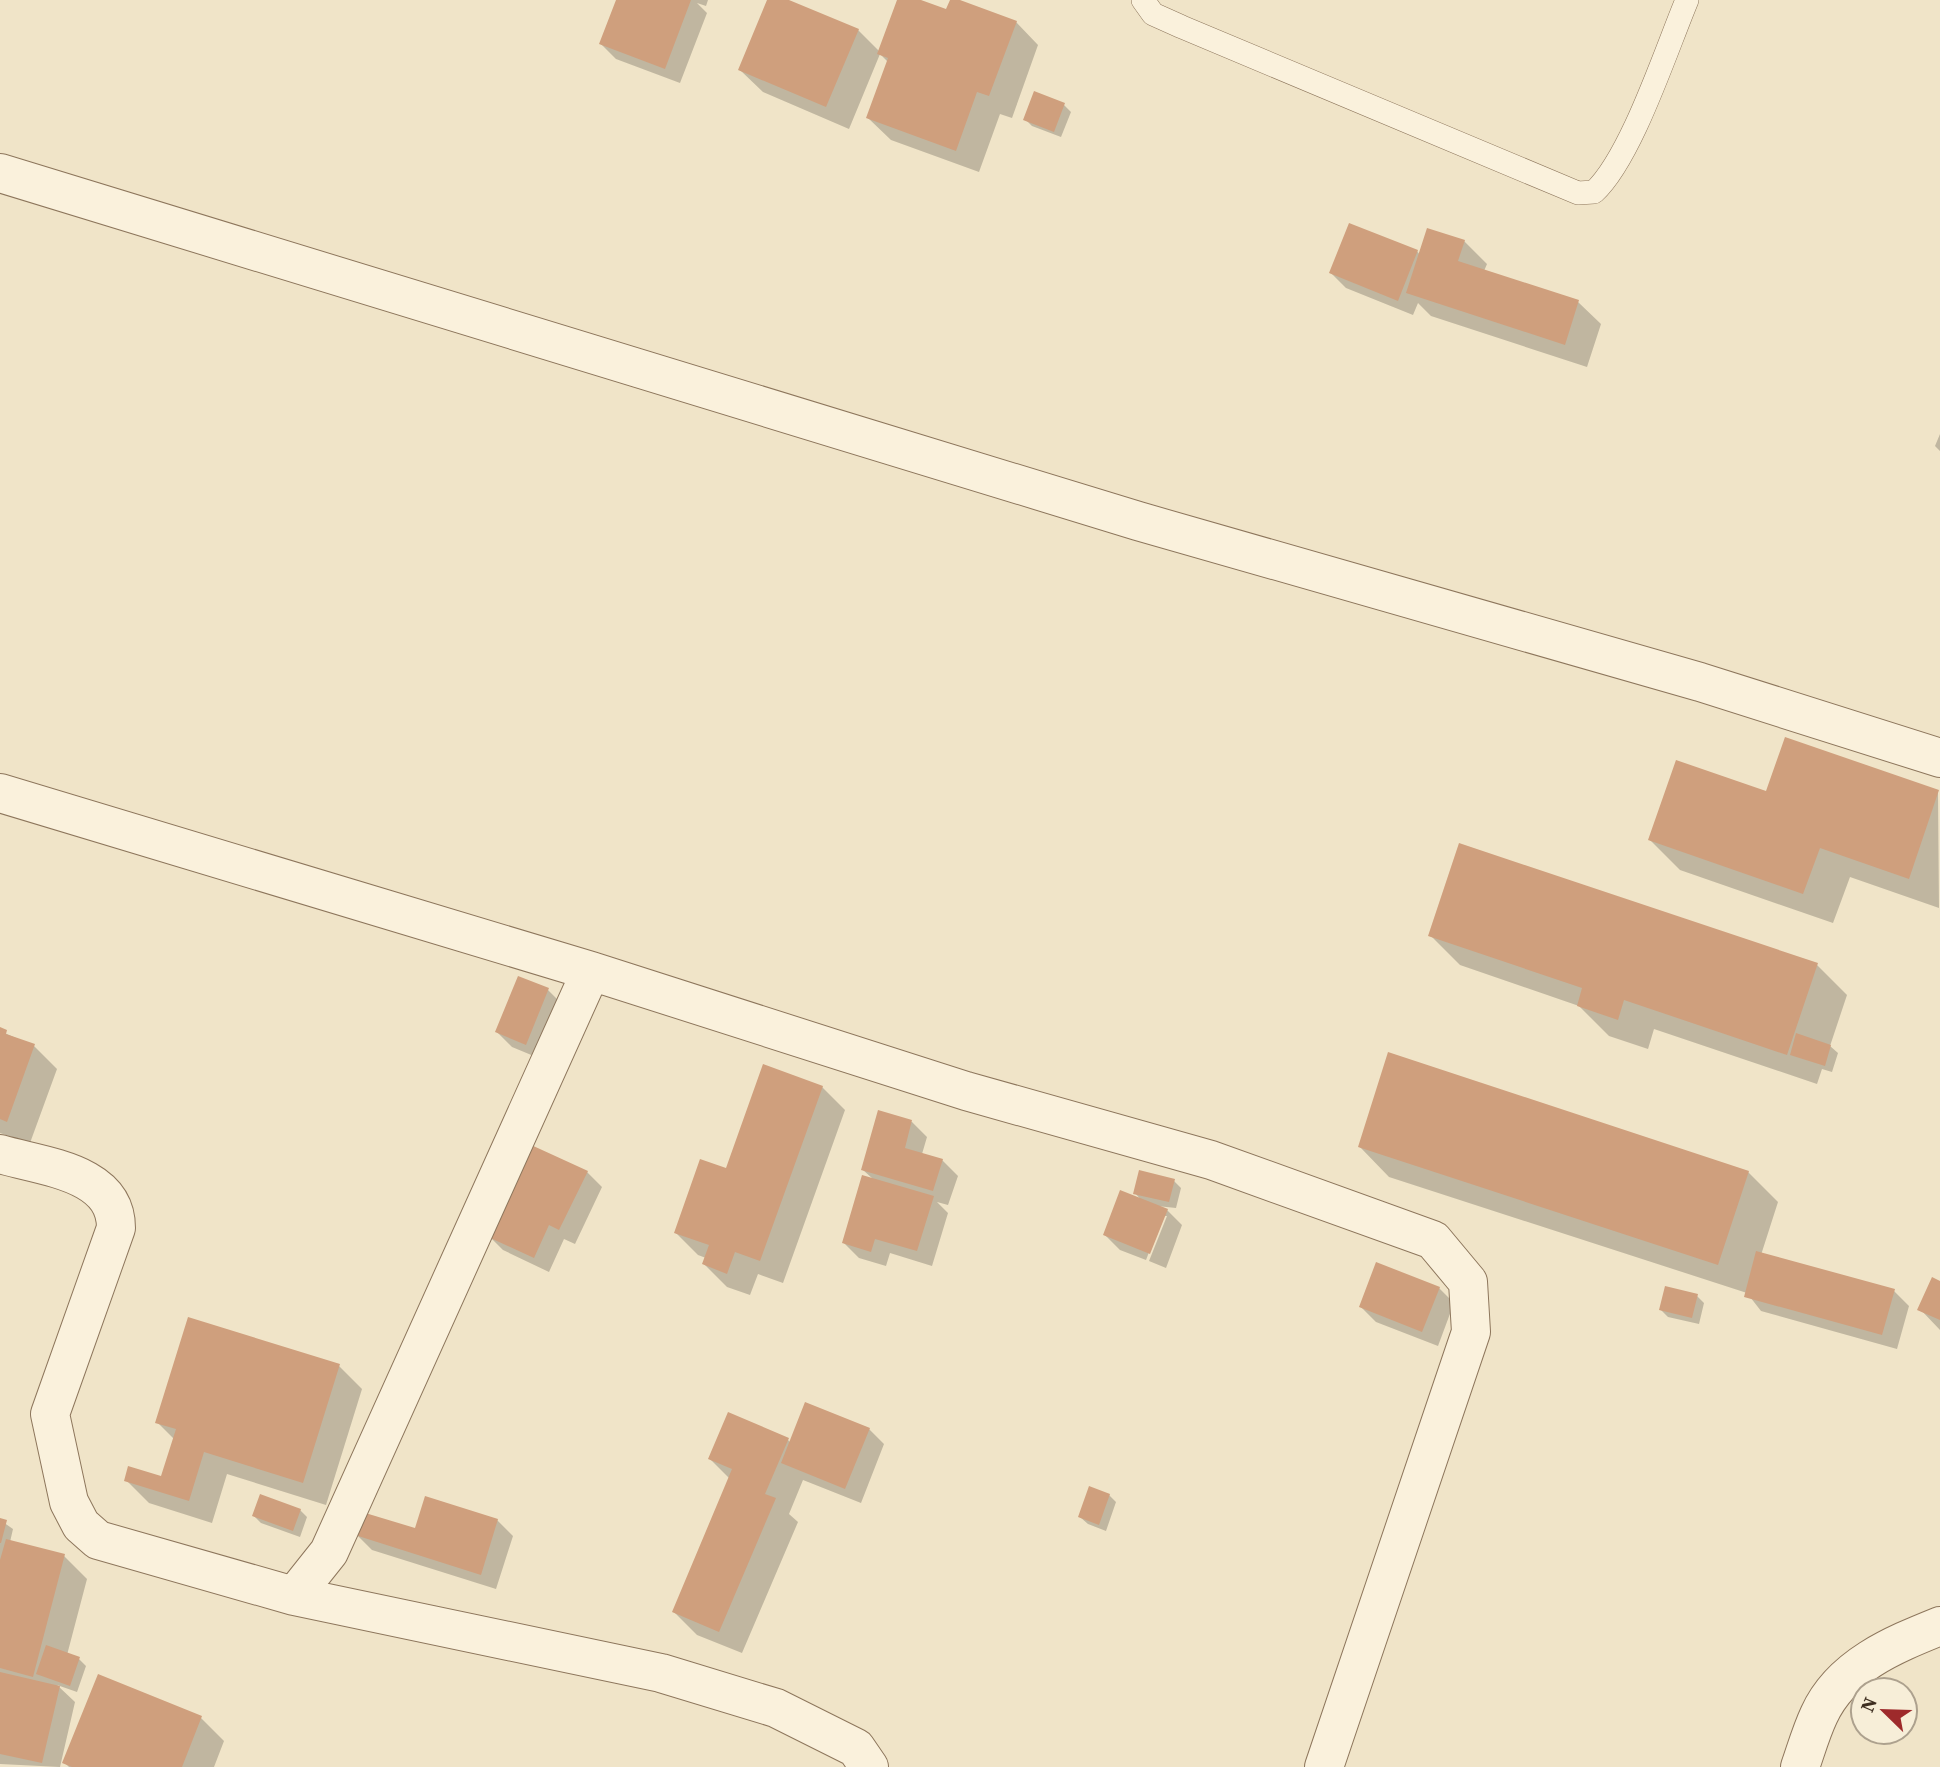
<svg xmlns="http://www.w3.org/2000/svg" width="1940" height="1767" font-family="'Source Serif 4',serif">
<rect width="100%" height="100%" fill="#f0e4c8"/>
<!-- shadow -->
<path fill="#0003" d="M 618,0 L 708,0 L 706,6 L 697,3 L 707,13 L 680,83 L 616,59 L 601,44 Z
M 769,0 L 785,0 L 858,30 L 880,52 L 899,0 L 915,0 L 947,11 L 952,0 L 955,0 L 1016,22 L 1038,45 L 1012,118 L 1000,114 L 979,172 L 891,140 L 868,118 L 888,62 L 880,54 L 849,129 L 763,92 L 740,70 Z
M 1064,105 L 1071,112 L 1061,137 L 1032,126 L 1025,119 Z
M 1464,241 L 1487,264 L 1484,271 L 1578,302 L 1601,324 L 1587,367 L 1431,316 L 1418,303 L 1413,315 L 1346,288 L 1331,273 L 1417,251 L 1420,255 Z
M 1940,434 L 1940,451 L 1935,446 Z
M 1938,792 L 1939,908 L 1850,877 L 1833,923 L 1680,870 L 1650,840 L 1767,793 Z
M 1430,935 L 1817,965 L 1847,995 L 1830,1046 L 1838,1053 L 1832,1072 L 1822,1069 L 1817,1084 L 1654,1029 L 1648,1049 L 1609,1036 L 1579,1006 L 1460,965 Z
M 548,990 L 563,1005 L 541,1059 L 512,1047 L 497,1032 Z
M 0,1031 L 34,1046 L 57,1069 L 30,1143 L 0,1133 Z
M 822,1087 L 845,1110 L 783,1283 L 758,1274 L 750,1295 L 727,1287 L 704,1264 L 706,1258 L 698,1255 L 676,1233 L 727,1171 Z
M 880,1113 L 912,1122 L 927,1137 L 922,1154 L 942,1160 L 958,1176 L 948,1205 L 937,1202 L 948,1213 L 932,1266 L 890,1253 L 886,1266 L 859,1258 L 844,1243 L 873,1179 L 863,1170 Z
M 1360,1147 L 1748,1172 L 1778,1202 L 1761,1255 L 1894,1291 L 1909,1306 L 1897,1349 L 1761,1311 L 1747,1293 L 1389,1177 Z
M 587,1172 L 602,1187 L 575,1244 L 564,1239 L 549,1272 L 503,1250 L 488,1235 Z
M 1174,1181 L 1181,1188 L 1176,1208 L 1157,1206 L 1167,1210 L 1182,1225 L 1166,1268 L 1149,1261 L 1167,1216 L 1163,1216 L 1146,1260 L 1120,1250 L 1105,1235 L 1142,1201 L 1135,1193 Z
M 1940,1282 L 1940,1330 L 1920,1309 Z
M 1439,1288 L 1454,1303 L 1438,1346 L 1376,1322 L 1361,1307 Z
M 1697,1296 L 1704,1303 L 1699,1324 L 1668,1317 L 1661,1310 Z
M 339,1366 L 362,1389 L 326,1505 L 227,1474 L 212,1523 L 149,1503 L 126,1480 L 162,1479 L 174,1439 L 157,1422 Z
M 869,1429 L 884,1444 L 861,1503 L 803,1480 L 789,1514 L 798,1522 L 742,1653 L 697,1635 L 674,1612 L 730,1479 L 710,1459 L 788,1440 L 791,1443 Z
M 1109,1495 L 1116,1502 L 1106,1531 L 1088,1524 L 1080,1517 Z
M 300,1510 L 307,1517 L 300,1537 L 261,1523 L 254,1516 Z
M 0,1520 L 13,1529 L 10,1542 L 64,1556 L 87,1579 L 67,1655 L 79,1659 L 86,1666 L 77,1692 L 57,1685 L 75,1702 L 60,1767 L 0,1764 Z
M 497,1520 L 513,1536 L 496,1589 L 372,1550 L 357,1535 Z
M 99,1677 L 201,1718 L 224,1741 L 214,1767 L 69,1767 L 65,1763 Z"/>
<!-- building -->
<path fill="#cf9f7d" d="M 616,0 L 691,0 L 665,69 L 599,44 Z
M 767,0 L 789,0 L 859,29 L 826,107 L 738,70 Z
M 897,0 L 921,0 L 946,9 L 950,0 L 960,0 L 1017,21 L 989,96 L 977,92 L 956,151 L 866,118 L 888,58 L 877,54 Z
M 1034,91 L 1065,103 L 1054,132 L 1023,120 Z
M 1349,223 L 1418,250 L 1398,301 L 1329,273 Z
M 1427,228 L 1465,240 L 1458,261 L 1579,300 L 1565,345 L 1406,293 Z
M 1785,737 L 1939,790 L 1909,879 L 1820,848 L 1803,894 L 1648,840 L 1676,760 L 1766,791 Z
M 1459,843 L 1818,963 L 1787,1055 L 1624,1000 L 1618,1020 L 1577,1006 L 1582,988 L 1428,936 Z
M 518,976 L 549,988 L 526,1045 L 495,1032 Z
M 0,1027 L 7,1030 L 6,1034 L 35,1044 L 7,1122 L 0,1119 Z
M 1796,1033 L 1831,1045 L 1825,1066 L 1790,1055 Z
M 1388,1052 L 1749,1171 L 1718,1265 L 1358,1147 Z
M 763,1064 L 823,1086 L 760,1261 L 735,1252 L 727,1274 L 702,1264 L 709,1245 L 674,1233 L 700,1159 L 726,1168 Z
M 878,1110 L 912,1120 L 905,1148 L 943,1159 L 933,1191 L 861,1170 Z
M 529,1144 L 588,1171 L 559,1230 L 549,1225 L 534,1258 L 486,1236 Z
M 1139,1170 L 1175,1179 L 1169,1202 L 1133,1194 Z
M 862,1175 L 934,1196 L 917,1251 L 875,1239 L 871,1252 L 842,1243 Z
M 1120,1190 L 1168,1209 L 1150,1254 L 1103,1235 Z
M 1756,1251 L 1895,1289 L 1882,1335 L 1744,1297 Z
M 1376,1262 L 1440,1287 L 1422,1332 L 1359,1307 Z
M 1932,1277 L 1940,1281 L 1940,1320 L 1917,1310 Z
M 1665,1286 L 1698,1294 L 1692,1318 L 1659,1310 Z
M 188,1317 L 340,1364 L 303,1483 L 204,1452 L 189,1501 L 124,1481 L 128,1466 L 161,1476 L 176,1429 L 155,1423 Z
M 805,1402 L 870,1428 L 845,1489 L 781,1463 Z
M 728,1412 L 789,1438 L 765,1494 L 776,1498 L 719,1632 L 672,1612 L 732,1469 L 708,1459 Z
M 1089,1486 L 1110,1494 L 1099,1525 L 1078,1517 Z
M 260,1494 L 301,1509 L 293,1531 L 252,1516 Z
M 425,1496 L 498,1519 L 481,1575 L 355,1535 L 362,1512 L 415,1528 Z
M 0,1518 L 7,1520 L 1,1543 L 0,1543 Z
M 6,1539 L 65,1554 L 33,1677 L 0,1668 L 0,1560 Z
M 46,1645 L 80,1657 L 70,1686 L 36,1674 Z
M 0,1672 L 60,1686 L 42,1763 L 0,1754 Z
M 98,1674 L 202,1716 L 182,1767 L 72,1767 L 62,1763 Z"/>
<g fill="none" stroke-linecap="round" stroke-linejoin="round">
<defs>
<path id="lane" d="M 1143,0 L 1153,14 L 1182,27 L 1578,193 L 1594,192 C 1631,158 1666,50 1687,0"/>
<path id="street" d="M 0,173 L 1138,521 L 1700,682 L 1940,758
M 0,793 L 591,971 L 966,1091 L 1211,1160 L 1433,1240 L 1468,1282 L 1471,1332 L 1324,1767
M 0,1154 C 44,1167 116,1172 116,1228 L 50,1414 L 69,1502 L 81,1525 L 98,1540 L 294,1596 L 329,1552 L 591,971
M 294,1596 L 661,1673 L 776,1708 L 856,1748 L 869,1767
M 1800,1767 C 1806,1750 1811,1732 1819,1715 C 1841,1666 1893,1645 1940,1626"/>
</defs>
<!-- lane casing -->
<use href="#lane" stroke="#8d765c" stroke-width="24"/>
<!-- street casing -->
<use href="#street" stroke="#8d765c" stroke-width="40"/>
<!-- lane -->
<use href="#lane" stroke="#faf1dc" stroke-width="23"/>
<!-- street -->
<use href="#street" stroke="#faf1dc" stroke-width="38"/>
</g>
<!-- north arrow -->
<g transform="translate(1884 1711) rotate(293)"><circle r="33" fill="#f7eed8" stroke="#ada18e" stroke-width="2"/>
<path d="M0-5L12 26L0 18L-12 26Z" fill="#9e2a2b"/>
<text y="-10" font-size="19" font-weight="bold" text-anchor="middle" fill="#3d2e20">N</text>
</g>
</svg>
